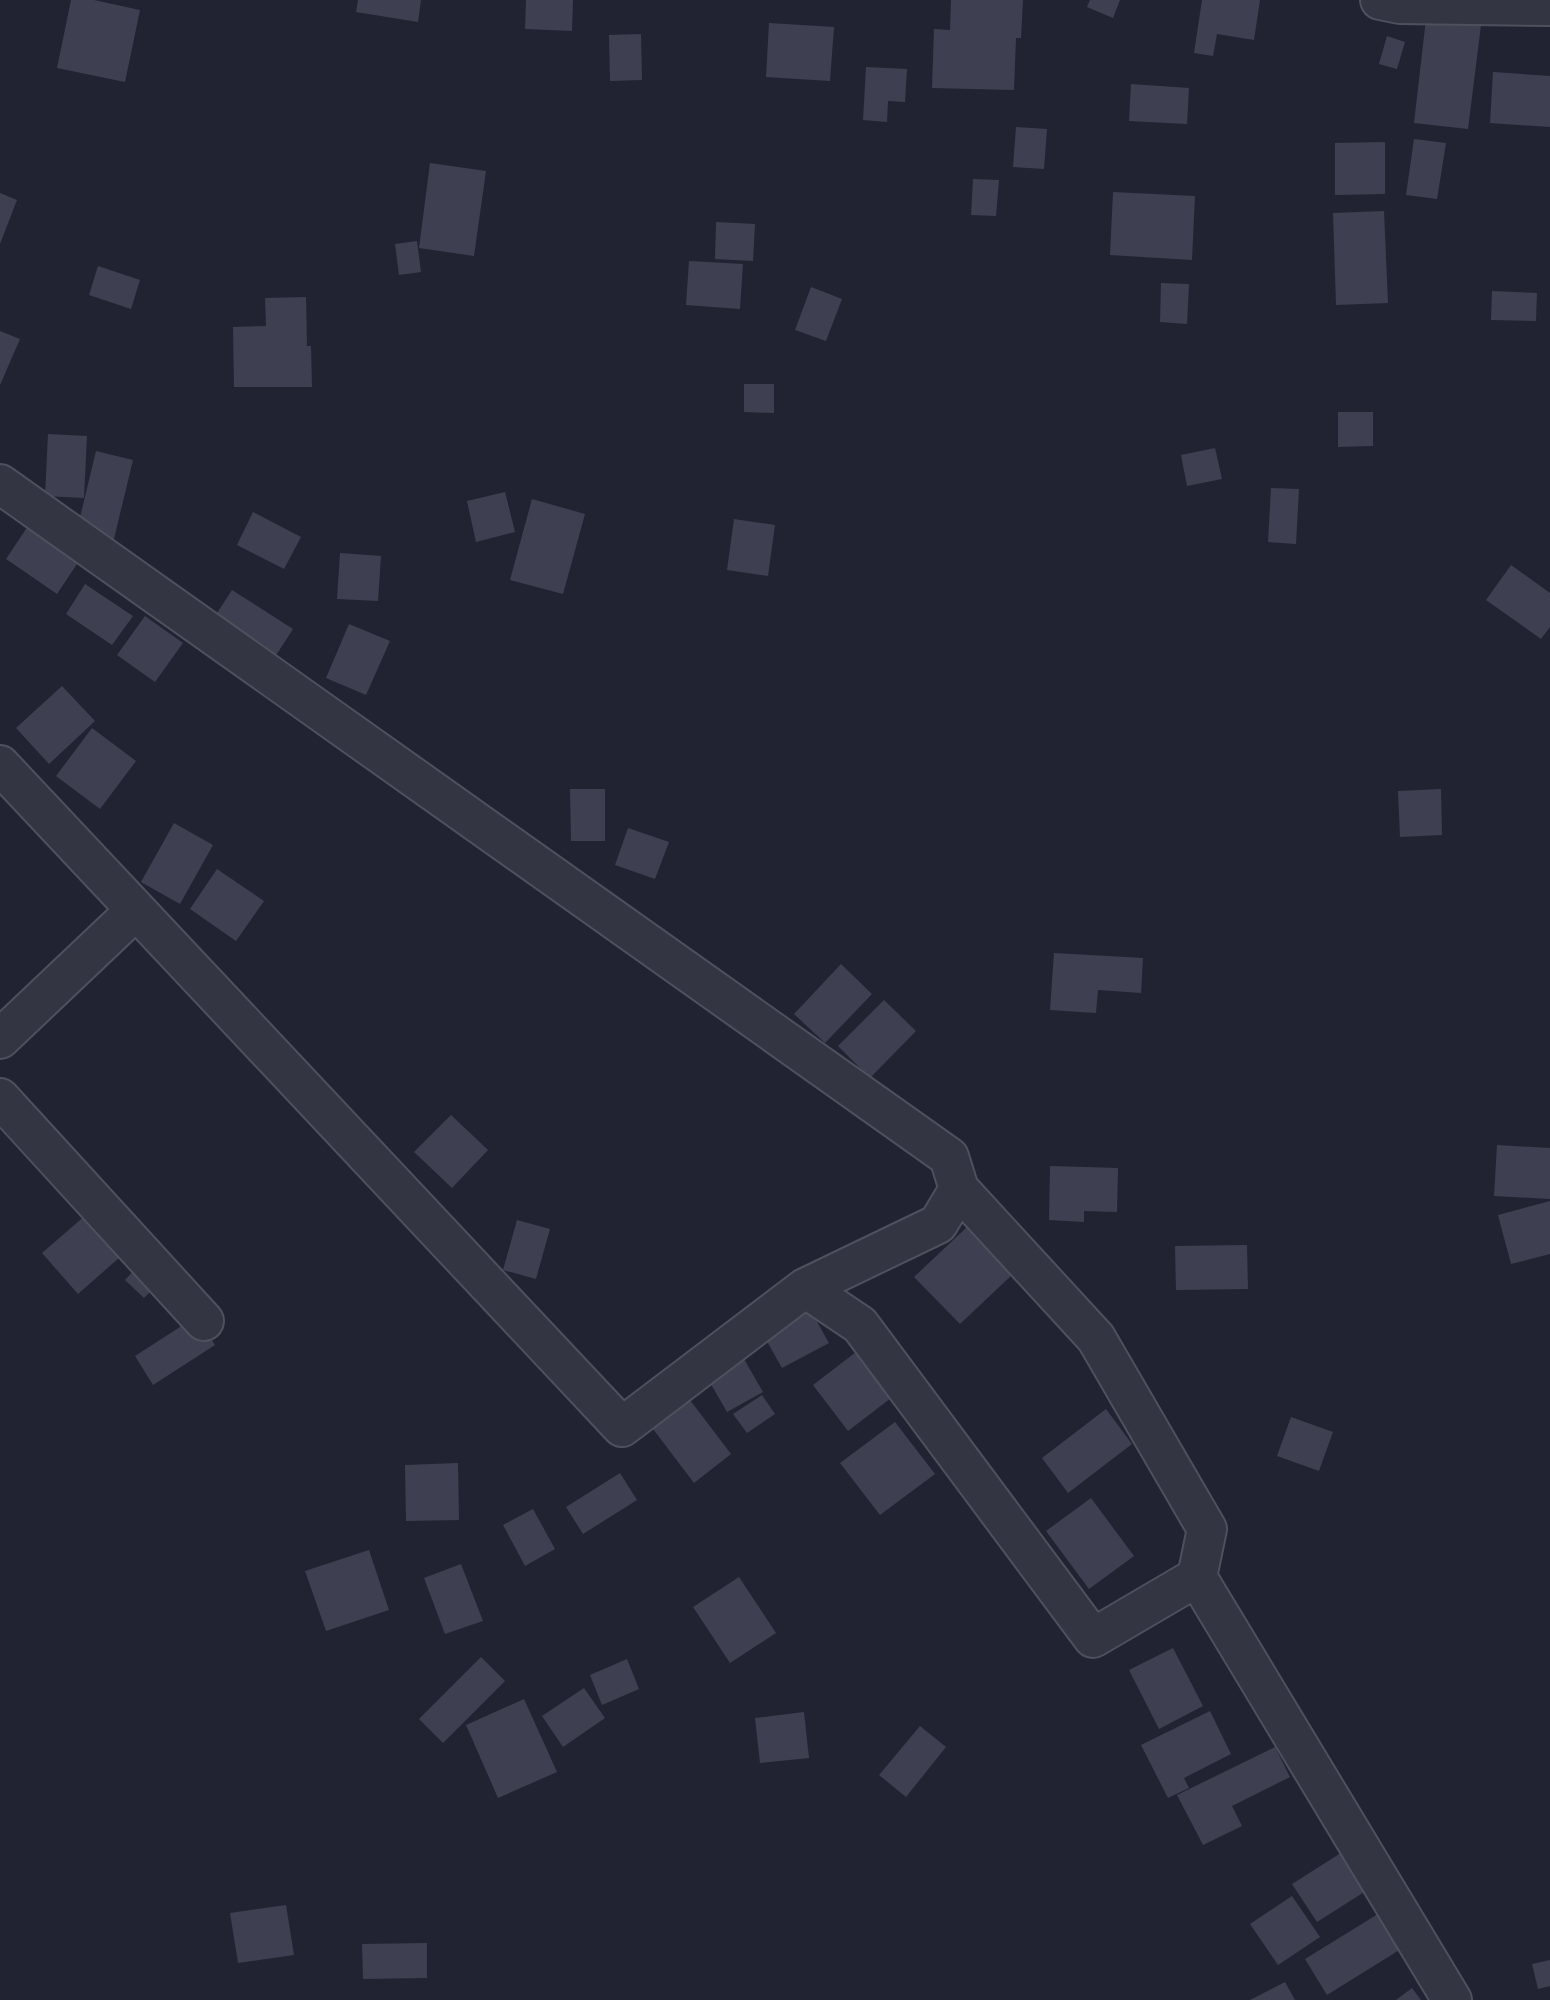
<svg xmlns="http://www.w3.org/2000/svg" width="1550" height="2000" font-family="'DejaVu Sans',sans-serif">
<rect width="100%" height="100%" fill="#212332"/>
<!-- building -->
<path fill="#3e4052" d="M 71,0 L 94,0 L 140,10 L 125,82 L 57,68 Z
M 358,0 L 421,0 L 418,22 L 356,12 Z
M 526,0 L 573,0 L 572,31 L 525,29 Z
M 951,0 L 1023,0 L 1021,38 L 1016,38 L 1014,90 L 932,88 L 934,29 L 950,30 Z
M 1090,0 L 1120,0 L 1113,18 L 1087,7 Z
M 1202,0 L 1260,0 L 1254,40 L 1217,34 L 1213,56 L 1194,53 Z
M 1426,19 L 1481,25 L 1468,129 L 1414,123 Z
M 769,23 L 834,27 L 830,81 L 766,77 Z
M 641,34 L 642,80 L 610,81 L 609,35 Z
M 1387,36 L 1405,42 L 1397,69 L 1379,64 Z
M 866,67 L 907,69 L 905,102 L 888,101 L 887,122 L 863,120 Z
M 1493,72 L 1550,76 L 1550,127 L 1490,123 Z
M 1131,84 L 1189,88 L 1187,124 L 1129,121 Z
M 1016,127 L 1047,129 L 1044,169 L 1013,167 Z
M 1414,139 L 1446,143 L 1437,199 L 1406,195 Z
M 1385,142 L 1385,194 L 1335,195 L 1335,143 Z
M 430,163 L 486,171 L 474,256 L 419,248 Z
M 973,179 L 999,180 L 996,216 L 971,215 Z
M 1113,192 L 1195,196 L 1192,260 L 1110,255 Z
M 0,193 L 17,200 L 0,244 Z
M 1384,211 L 1388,303 L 1336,305 L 1333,213 Z
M 716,222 L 755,224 L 753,261 L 715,259 Z
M 417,241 L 421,272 L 399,275 L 395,244 Z
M 689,261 L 743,264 L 740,309 L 686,305 Z
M 98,266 L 140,280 L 131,309 L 89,295 Z
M 1161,283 L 1189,284 L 1187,324 L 1160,322 Z
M 811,287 L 842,299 L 826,341 L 795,330 Z
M 1492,291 L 1537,293 L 1536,321 L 1491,320 Z
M 306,297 L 307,346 L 311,346 L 312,387 L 234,387 L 233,327 L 266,326 L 265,298 Z
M 0,331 L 20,339 L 0,385 Z
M 744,384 L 774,384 L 774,413 L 744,412 Z
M 1338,412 L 1373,412 L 1373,446 L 1338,447 Z
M 48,434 L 87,436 L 84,498 L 45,496 Z
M 1215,448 L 1222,479 L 1187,486 L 1181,455 Z
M 96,451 L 133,460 L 113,543 L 76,534 Z
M 1271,488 L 1299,489 L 1296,544 L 1268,542 Z
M 505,492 L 515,532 L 476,542 L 467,501 Z
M 532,499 L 585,514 L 563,594 L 510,580 Z
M 253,512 L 301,537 L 284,569 L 237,545 Z
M 734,519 L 775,525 L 768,576 L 727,570 Z
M 30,523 L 81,558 L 57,594 L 6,559 Z
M 340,553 L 381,556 L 378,601 L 337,599 Z
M 1511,565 L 1550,593 L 1550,627 L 1541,639 L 1486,600 Z
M 85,584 L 133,616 L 112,645 L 66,614 Z
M 232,590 L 293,629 L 269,666 L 208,627 Z
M 145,616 L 183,643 L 155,682 L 117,655 Z
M 349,624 L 390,641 L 366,695 L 326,678 Z
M 62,686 L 95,721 L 49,764 L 16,728 Z
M 92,728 L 136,761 L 100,809 L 56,776 Z
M 570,789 L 605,789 L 605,841 L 571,841 Z
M 1441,789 L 1442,835 L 1400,837 L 1398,791 Z
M 174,823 L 213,845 L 180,904 L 141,882 Z
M 628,828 L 669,842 L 655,879 L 615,865 Z
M 217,869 L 264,901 L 236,941 L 190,909 Z
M 1054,953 L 1143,958 L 1141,993 L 1098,990 L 1096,1013 L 1050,1010 Z
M 841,964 L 872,994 L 825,1043 L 794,1014 Z
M 884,1000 L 916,1031 L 870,1078 L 838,1046 Z
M 451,1115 L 488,1150 L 452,1188 L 414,1152 Z
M 1497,1145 L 1550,1148 L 1550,1199 L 1494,1196 Z
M 1050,1166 L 1118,1168 L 1117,1212 L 1084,1211 L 1084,1222 L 1049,1220 Z
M 109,1195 L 145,1235 L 78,1294 L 42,1253 Z
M 1550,1201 L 1550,1254 L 1511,1264 L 1498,1215 Z
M 517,1220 L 550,1229 L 536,1279 L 503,1270 Z
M 967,1227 L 1013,1274 L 960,1324 L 914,1277 Z
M 1247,1245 L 1248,1289 L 1176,1290 L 1175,1246 Z
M 143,1261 L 162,1280 L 144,1298 L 125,1280 Z
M 807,1304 L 829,1343 L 782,1368 L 760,1329 Z
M 197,1316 L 215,1345 L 153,1385 L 135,1356 Z
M 860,1349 L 895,1395 L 848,1431 L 813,1385 Z
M 740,1352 L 763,1392 L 727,1412 L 704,1372 Z
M 762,1395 L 775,1414 L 747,1433 L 733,1414 Z
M 690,1400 L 731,1454 L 694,1483 L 653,1429 Z
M 1106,1409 L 1132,1444 L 1068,1493 L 1042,1458 Z
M 1291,1417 L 1333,1432 L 1319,1471 L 1277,1456 Z
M 895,1422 L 935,1474 L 880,1515 L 840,1463 Z
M 458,1463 L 459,1520 L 406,1521 L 405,1465 Z
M 620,1473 L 637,1500 L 583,1534 L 566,1507 Z
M 1091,1498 L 1134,1556 L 1089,1589 L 1046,1531 Z
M 533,1509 L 555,1549 L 525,1566 L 503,1525 Z
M 369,1550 L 389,1610 L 326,1631 L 305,1571 Z
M 461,1564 L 483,1621 L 445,1634 L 424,1578 Z
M 739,1577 L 776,1633 L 730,1663 L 693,1607 Z
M 1173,1648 L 1203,1706 L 1159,1729 L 1129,1670 Z
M 481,1657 L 505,1681 L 443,1743 L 419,1719 Z
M 627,1659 L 639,1689 L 602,1705 L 590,1675 Z
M 584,1688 L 605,1718 L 563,1747 L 542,1716 Z
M 524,1699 L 557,1772 L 498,1798 L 466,1725 Z
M 1210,1711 L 1231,1754 L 1184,1778 L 1189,1788 L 1168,1798 L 1141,1745 Z
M 804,1712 L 809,1758 L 760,1763 L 755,1718 Z
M 920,1726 L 946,1747 L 906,1797 L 879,1775 Z
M 1275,1747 L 1290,1777 L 1232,1806 L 1242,1826 L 1203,1845 L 1177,1795 Z
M 1344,1851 L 1369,1889 L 1317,1922 L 1292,1884 Z
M 1292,1896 L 1320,1937 L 1278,1965 L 1250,1924 Z
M 286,1905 L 294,1955 L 238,1963 L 230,1913 Z
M 1378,1914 L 1401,1949 L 1327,1995 L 1305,1959 Z
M 427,1943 L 427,1978 L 363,1979 L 362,1944 Z
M 1550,1960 L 1550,1986 L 1538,1989 L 1532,1964 Z
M 1285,1982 L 1295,2000 L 1250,2000 Z
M 1412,1988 L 1421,2000 L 1396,2000 Z"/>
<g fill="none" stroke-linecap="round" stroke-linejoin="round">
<defs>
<path id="street" d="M 1380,0 L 1400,4 L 1550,6
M 0,484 L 949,1157 L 959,1189 L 938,1224 L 805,1288
M 0,765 L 622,1427 L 805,1288 L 860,1325 L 1093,1638 L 1197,1577 L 1452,2000
M 0,1039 L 136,910
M 0,1098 L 204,1321
M 959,1189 L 1096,1338 L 1207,1529 L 1197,1577"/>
</defs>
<!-- street casing -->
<use href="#street" stroke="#4f505e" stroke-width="42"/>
<!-- street -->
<use href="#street" stroke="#343543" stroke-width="38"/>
</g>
</svg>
